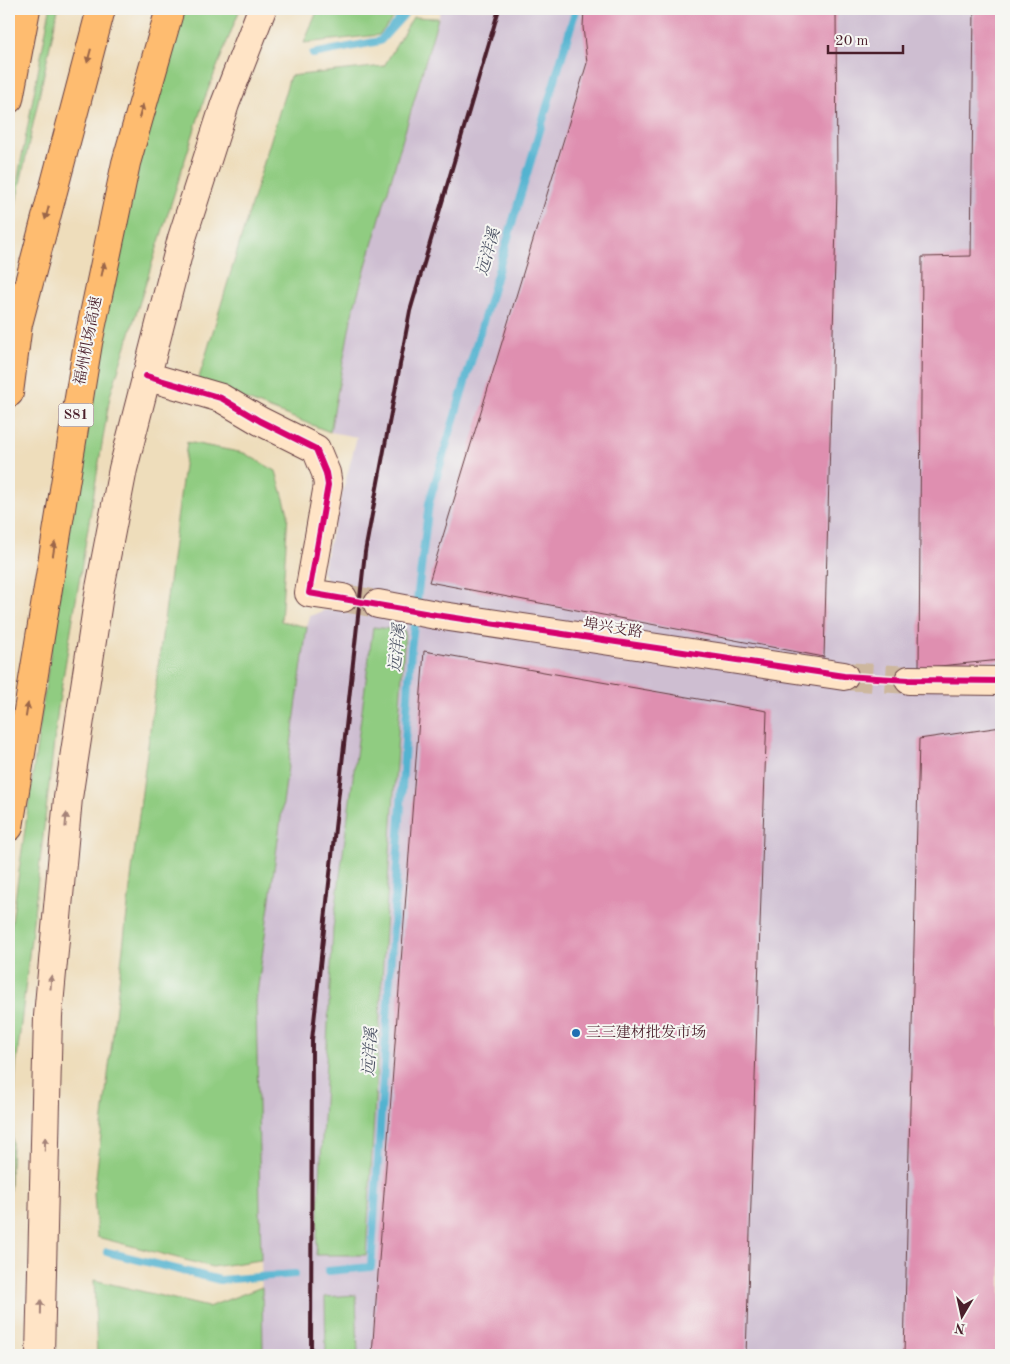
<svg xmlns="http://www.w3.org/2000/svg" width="1010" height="1364" font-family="'Old Standard TT','Noto Serif SC',serif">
<rect width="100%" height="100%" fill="#f6f6f2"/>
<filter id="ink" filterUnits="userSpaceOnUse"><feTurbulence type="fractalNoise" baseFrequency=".02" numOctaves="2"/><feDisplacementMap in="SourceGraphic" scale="10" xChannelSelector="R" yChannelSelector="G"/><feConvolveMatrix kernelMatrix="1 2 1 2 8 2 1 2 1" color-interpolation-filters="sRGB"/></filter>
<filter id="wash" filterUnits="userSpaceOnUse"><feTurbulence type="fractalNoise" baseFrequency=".0096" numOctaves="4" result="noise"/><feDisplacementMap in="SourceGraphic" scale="20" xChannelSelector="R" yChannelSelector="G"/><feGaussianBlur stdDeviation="1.12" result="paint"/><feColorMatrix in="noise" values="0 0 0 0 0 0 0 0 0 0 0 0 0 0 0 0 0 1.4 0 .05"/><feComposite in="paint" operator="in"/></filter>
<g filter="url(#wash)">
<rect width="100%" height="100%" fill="#edb"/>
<!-- industrial -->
<path fill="#cebed1" d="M 441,9 L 1001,9 L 1001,1355 L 263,1355 L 256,1001 L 307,627 L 310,616 L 325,610 L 341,609 L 322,571 L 357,437 L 330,432 L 352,314 Z"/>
<!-- green -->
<path fill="#90cc81" stroke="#6d7656" d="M 50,9 L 58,9 L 9,235 L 9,224 Z
M 181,9 L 240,9 L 204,100 L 110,396 L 58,708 L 16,1067 L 9,1205 L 9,942 L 42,709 L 93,369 L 159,77 Z
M 318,9 L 401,9 L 379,35 L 304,43 Z
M 413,17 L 438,18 L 352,314 L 330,432 L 198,381 L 290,76 L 384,66 Z
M 187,442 L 244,453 L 276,471 L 288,513 L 281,621 L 307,627 L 256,1001 L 261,1260 L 212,1267 L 97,1237 L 94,1194 L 134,854 Z
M 373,627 L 405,631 L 386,911 L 366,1255 L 316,1255 L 333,928 Z
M 94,1280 L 208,1307 L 262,1287 L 263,1355 L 97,1355 Z
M 356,1295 L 358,1355 L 326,1355 L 325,1297 Z"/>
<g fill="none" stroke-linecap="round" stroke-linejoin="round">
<!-- stream -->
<path stroke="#52b3d0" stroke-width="8" d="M 313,54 L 380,41 L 409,9
M 107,1252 L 220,1280 L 295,1274
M 328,1271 L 371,1267 L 411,649 L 429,503 L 576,9"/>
</g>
<g id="blocks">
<!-- building -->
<path fill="#df8fb0" d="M 584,9 L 836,9 L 837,189 L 824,657 L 429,582 L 587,63 L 583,27 Z
M 974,9 L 1001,9 L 1001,660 L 919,668 L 922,257 L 971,256 Z
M 424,651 L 767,711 L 746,1355 L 372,1355 Z
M 1001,727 L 1001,1355 L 904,1355 L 919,739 Z"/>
</g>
</g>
<g filter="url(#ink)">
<use href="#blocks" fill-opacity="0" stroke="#633c41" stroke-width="1"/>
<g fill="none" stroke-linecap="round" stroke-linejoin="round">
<!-- secondary-tunnel -->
<path stroke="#cdb79e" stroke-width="28" stroke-dasharray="28 14" stroke-linecap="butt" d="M 343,598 L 378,604
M 844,676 L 909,680"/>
<defs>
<path id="secondary" d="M 146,376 L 221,398 L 260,421 L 316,449 L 326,473 L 328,485 L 309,593 L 343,598
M 378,604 L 436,615 L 844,676
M 909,680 L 1001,681
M 40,1355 L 48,1016 L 68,798 L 100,588 L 123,469 L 182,238 L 225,104 L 262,9"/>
<path id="highway" d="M 9,99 L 26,9
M 9,393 L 18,324 L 101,9
M 9,827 L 88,343 L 126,163 L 170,9"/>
</defs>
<!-- secondary casing -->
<use href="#secondary" stroke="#633c41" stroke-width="30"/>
<!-- highway casing -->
<use href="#highway" stroke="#633c41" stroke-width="30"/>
<!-- secondary -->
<use href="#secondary" stroke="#ffe4c6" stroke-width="28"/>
<!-- highway -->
<use href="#highway" stroke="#febc70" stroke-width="28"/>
<!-- rail -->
<path stroke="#4a1f2b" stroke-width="4" d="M 311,1355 L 312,1040 L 365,552 L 410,311 L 499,9"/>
<defs>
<path id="cycleway" d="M 146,376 L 221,398 L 260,421 L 316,449 L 326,473 L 328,485 L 309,593 L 436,615 L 844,676 L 909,680 L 1001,681"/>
</defs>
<!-- cycleway casing -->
<use href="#cycleway" stroke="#f6f6f2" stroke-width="9"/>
<!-- cycleway -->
<use href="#cycleway" stroke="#d6006c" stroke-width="6"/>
</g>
<!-- one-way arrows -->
<defs><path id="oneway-solid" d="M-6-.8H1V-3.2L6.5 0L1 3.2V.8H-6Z" transform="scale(1.25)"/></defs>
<g fill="#9b664a">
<use href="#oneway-solid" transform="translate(89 56) rotate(105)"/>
<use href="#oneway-solid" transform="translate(141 111) rotate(-74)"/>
<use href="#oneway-solid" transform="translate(47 213) rotate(105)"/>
<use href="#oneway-solid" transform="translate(103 269) rotate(-78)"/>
<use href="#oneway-solid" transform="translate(54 549) rotate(-81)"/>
<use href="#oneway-solid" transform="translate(27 710) rotate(-81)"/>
</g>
<g fill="#a48278">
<use href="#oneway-solid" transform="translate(66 820) rotate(-85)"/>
<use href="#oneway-solid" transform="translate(51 982) rotate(-86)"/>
<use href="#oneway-solid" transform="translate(45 1144) rotate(-88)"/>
<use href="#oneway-solid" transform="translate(41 1307) rotate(-89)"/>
</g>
</g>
<!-- markers -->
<circle fill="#1f6fb2" stroke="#f6f6f2" stroke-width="2" cx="576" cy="1033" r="5"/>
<g text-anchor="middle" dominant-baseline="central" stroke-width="4" stroke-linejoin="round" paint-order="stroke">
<!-- shield labels -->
<rect fill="#f6f6f2" stroke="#7e6067" stroke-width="1" x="58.5" y="403.5" width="35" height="23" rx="4"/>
<g font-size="14" font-weight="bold" fill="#4a1f2b">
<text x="76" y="415">S81</text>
</g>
<!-- street labels -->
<g font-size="15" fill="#4a1f2b" stroke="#f6f6f2">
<text transform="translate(89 341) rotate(-79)">福州机场高速</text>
<text transform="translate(613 629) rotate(9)">埠兴支路</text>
</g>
<!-- poi labels -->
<g font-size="15" fill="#4a1f2b" stroke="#f6f6f2" text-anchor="start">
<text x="586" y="1033">三三建材批发市场</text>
</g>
<!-- water labels -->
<g font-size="16" font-style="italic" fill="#4d5365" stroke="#f6f6f2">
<text transform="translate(489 252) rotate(-74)">远洋溪</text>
<text transform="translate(398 648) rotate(-84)">远洋溪</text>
<text transform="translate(371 1052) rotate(-86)">远洋溪</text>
</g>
</g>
<!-- margin -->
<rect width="1010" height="1364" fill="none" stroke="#f6f6f2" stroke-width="30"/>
<!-- north arrow -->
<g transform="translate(962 1316) rotate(189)" stroke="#f6f6f2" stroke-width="4" paint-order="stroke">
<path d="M0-4L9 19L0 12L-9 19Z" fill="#4a1f2b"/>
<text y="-8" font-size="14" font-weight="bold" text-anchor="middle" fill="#4a1f2b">N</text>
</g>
<!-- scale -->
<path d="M828 45v8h75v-8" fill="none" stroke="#4a1f2b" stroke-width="2.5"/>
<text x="835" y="45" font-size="15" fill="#4a1f2b" stroke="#f6f6f2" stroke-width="4" paint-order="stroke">20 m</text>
</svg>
